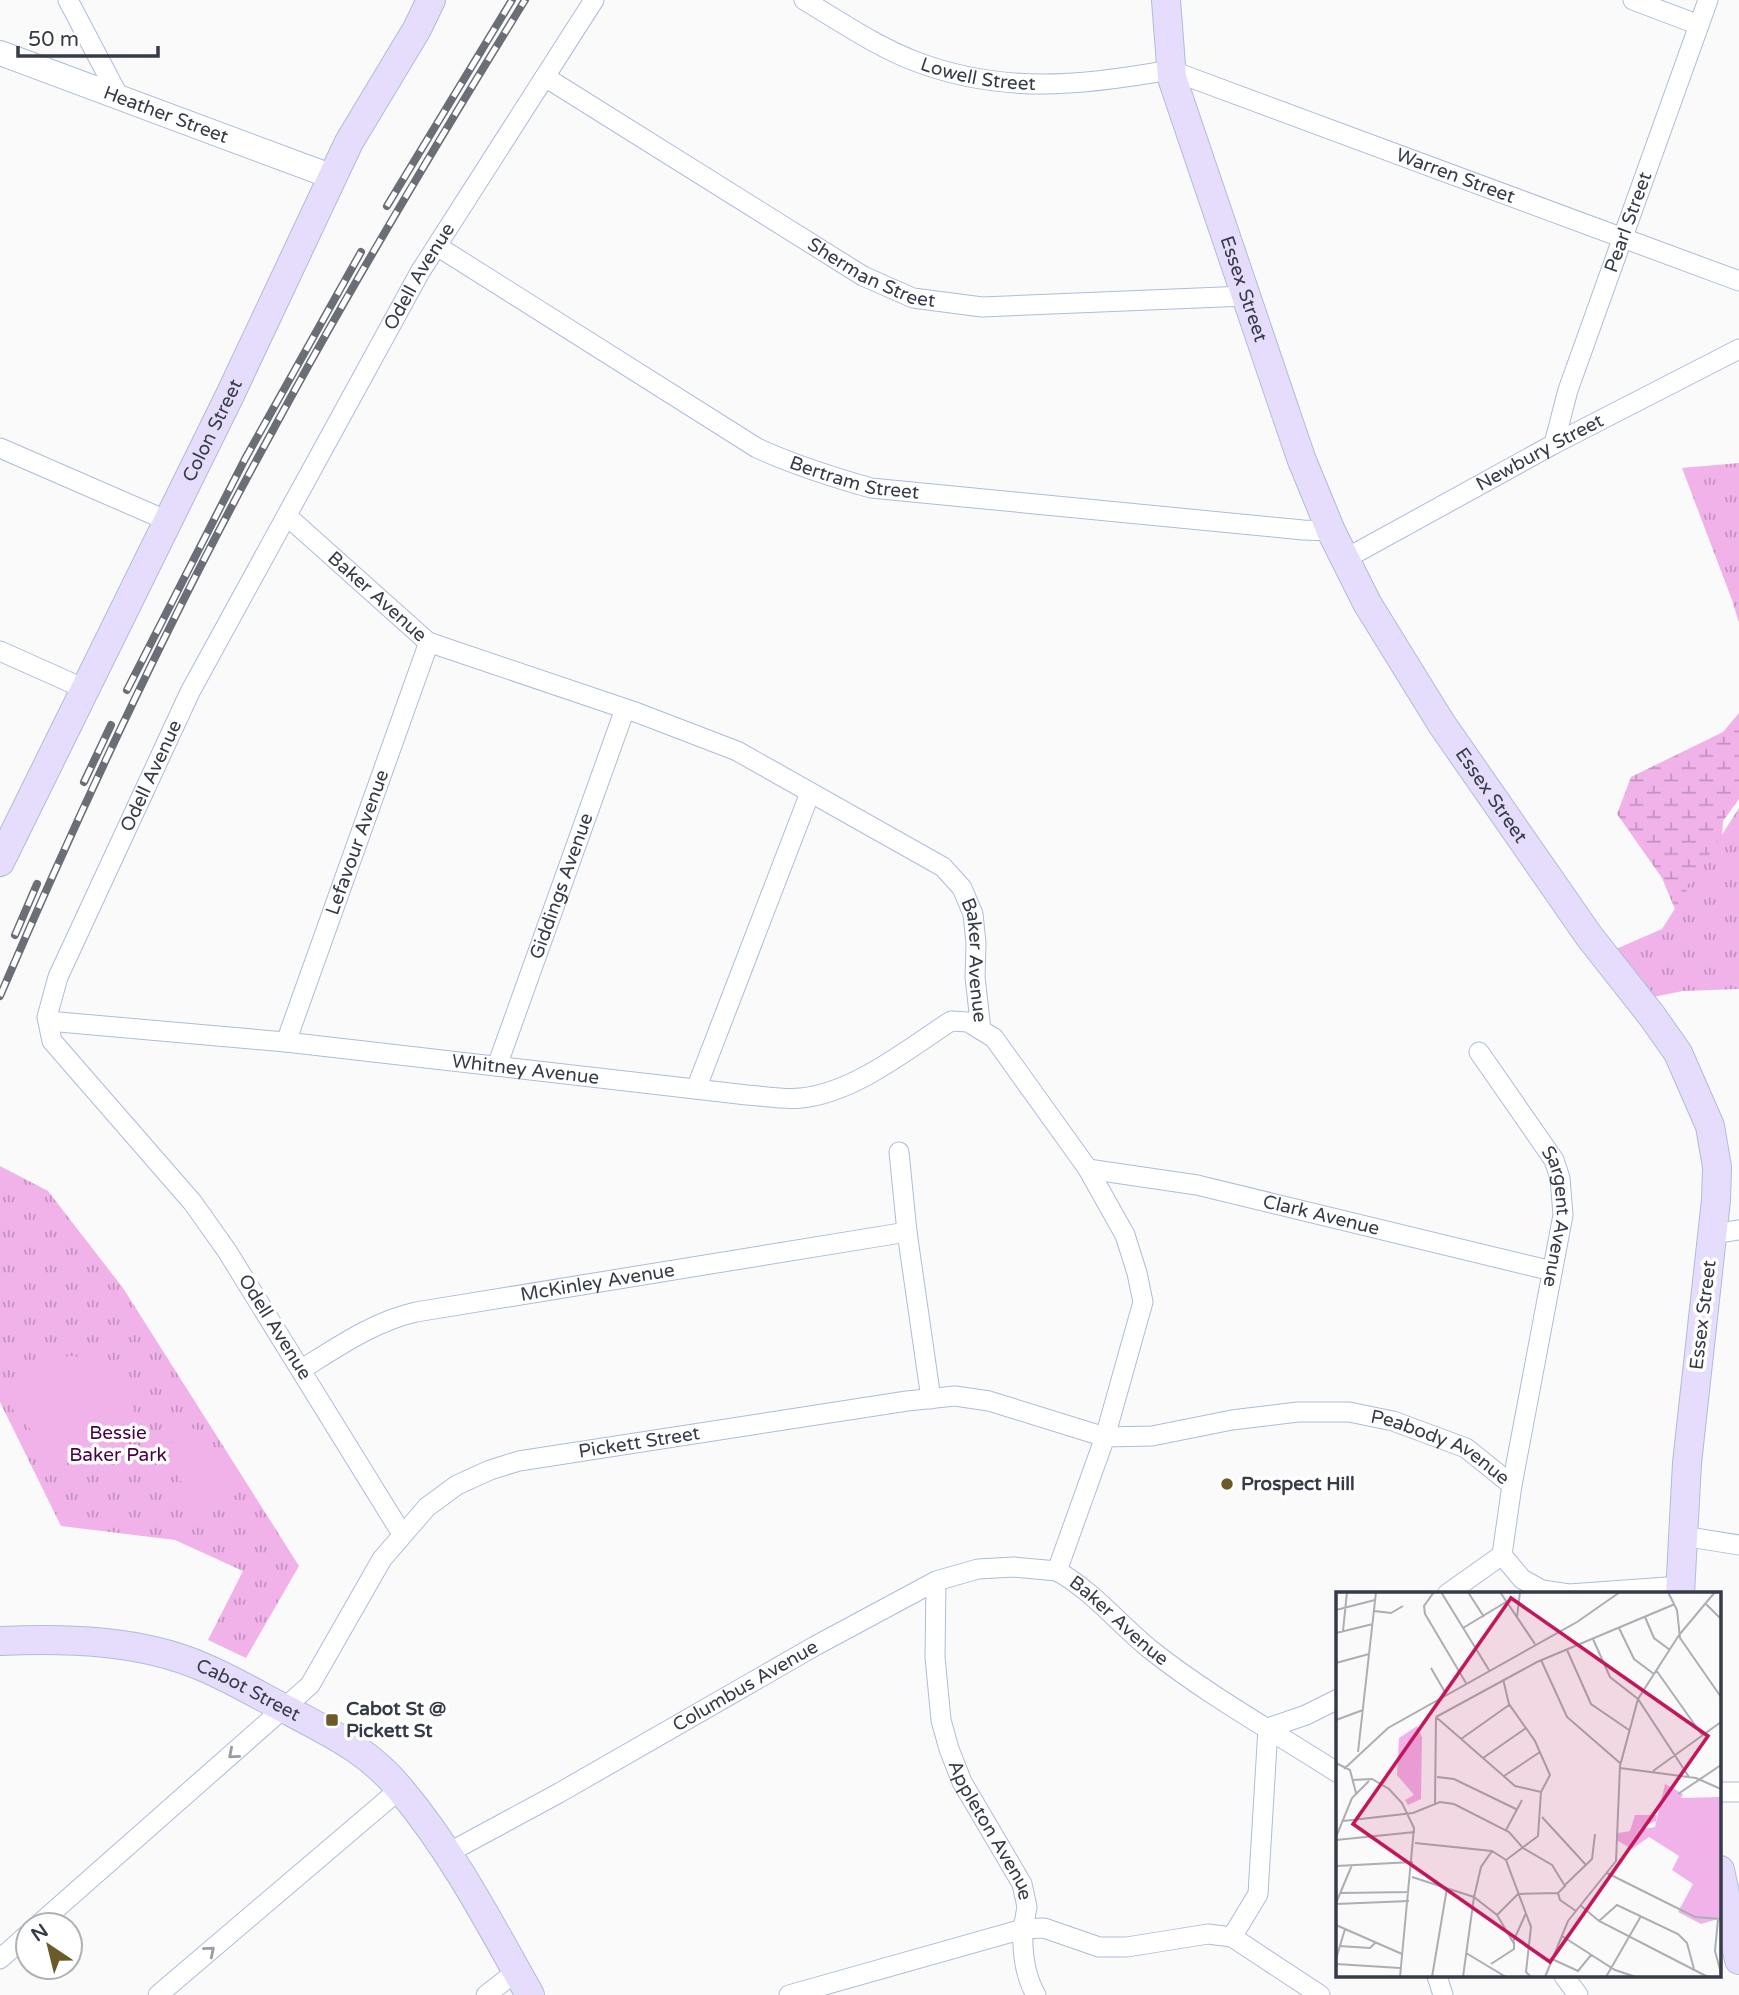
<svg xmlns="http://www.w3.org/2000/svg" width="1739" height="1995" font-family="'Varela Round',sans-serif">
<defs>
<pattern id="wetland-marsh" width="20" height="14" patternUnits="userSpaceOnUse" patternTransform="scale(1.75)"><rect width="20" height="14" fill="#f0b2e9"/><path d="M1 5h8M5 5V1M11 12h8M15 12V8" fill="none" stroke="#c392bf"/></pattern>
<pattern id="park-tufts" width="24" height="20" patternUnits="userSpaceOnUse" patternTransform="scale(1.75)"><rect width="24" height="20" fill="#f0b2e9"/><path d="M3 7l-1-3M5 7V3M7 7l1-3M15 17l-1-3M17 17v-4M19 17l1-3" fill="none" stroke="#c392bf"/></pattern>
</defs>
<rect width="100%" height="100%" fill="#fafafa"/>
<!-- wetland -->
<path fill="url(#wetland-marsh)" d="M 1739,713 L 1739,799 L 1723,821 L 1721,849 L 1677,914 L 1662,878 L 1617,814 L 1631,777 L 1723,732 Z"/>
<!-- park -->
<path fill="url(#park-tufts)" d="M 1739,463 L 1739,623 L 1732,600 L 1682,468 Z
M 1739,808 L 1739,989 L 1683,991 L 1638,1000 L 1609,952 L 1662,929 Z
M 0,1166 L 48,1191 L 123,1288 L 299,1566 L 246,1658 L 208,1640 L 243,1571 L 175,1540 L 61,1526 L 0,1402 Z"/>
<!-- pitch -->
<path fill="#f0b2e9" d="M 72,1356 C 106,1361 127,1380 135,1413 L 76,1464 L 58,1461 L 6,1401 C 19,1372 40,1358 72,1356 Z
M 195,1428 L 236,1495 L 202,1516 L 161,1449 Z"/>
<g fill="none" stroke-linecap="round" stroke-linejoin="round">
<defs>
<g id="minor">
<path d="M 68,0 L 119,97"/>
<path id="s1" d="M 804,0 C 841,22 877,47 917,62 C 1003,94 1081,86 1170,70 L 1739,281"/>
<path d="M 1633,0 L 1699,25"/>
<path id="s2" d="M 545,77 L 863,276 L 913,298 L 982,307 L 1246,296"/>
<path id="s3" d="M 437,246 L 757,448 C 794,465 832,477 871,488 L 1303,530 L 1331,531"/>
<path id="s4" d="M 1554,444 L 1568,390 L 1708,0"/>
<path d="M 0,448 L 168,521"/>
<path id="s5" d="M 287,516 L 428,642 L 638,713 L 737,751 L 943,867 L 962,888 L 973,914 L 976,943 L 975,977 L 981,1030 L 994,1038 L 1088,1169 L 1125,1235 L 1137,1273 L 1143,1302 L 1105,1437 L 1057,1571 C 1093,1591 1119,1624 1151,1650 C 1209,1696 1276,1733 1338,1773"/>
<path id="s6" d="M 1345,559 L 1554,444 L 1739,349"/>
<path d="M 0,651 L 85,689"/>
<path id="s7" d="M 48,1021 L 286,1042 L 747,1095 C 764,1096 784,1100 801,1098 C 854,1093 908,1049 951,1021 L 968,1022 L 981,1030"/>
<path id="s8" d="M 286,1042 L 429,642"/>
<path id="s9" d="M 1479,1052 L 1554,1160 L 1560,1178 L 1563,1215 L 1512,1485"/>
<path id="s10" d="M 497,1066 L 625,709"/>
<path d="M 696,1089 L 810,793"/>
<path d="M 899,1152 L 907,1232 L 931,1399"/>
<path id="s11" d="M 1088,1169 L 1197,1185 L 1552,1271"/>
<path d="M 1713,1234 L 1739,1230"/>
<path id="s12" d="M 302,1369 C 339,1346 373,1322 416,1312 L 907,1232"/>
<path id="s13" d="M 402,1534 L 227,1251 L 193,1203 L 52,1041 L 47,1017 L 58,977 L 190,692 L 420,272 L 594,0"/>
<path d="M 1683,1536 L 1739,1545"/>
<path id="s14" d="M 936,1581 L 935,1657 L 941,1720 L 949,1749 L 962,1782 L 1022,1884 L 1027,1907 L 1023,1929 L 1044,1928 L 1099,1947 L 1127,1947 L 1208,1934 L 1232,1937 L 1320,1995"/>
<path d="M 1447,1594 L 1502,1555"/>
<path d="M 1720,1792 L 1739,1792"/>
<path id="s15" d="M 448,1853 L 559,1793 L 815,1646 L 936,1581 L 978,1569 L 1014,1567 L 1057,1571"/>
<path id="s16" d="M 38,1925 L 310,1685 L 382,1559 L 427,1507 L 457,1485 L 490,1470 L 519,1461 L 907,1401 L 955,1396 L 989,1401 L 1105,1437 L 1152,1436 L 1232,1420 L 1298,1412 L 1349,1412 L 1393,1421 L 1466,1448 L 1512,1485 L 1502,1555 L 1522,1579 L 1542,1590 L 1569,1594 L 1681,1586"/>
<path d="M 1232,1937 L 1258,1894 L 1268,1728 L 1306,1715 L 1338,1699"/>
<path d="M 0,1959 L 28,1934"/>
<path d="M 1437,1976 L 1443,1995"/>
<path d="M 1564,1976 L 1578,1995"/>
<path d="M 158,1995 L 400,1789"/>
<path d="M 486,1995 L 517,1971"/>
<path d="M 789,1995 L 1023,1929 C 1022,1951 1025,1976 1036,1995"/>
</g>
<g id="tertiary">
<path id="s17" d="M 0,53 L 333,177"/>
</g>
<g id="secondary">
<path id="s18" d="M 1166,0 L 1172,78 L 1301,458 L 1331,531 L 1367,603 L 1441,723 L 1589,936 L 1652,1016 L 1678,1053 L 1710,1126 L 1717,1167 L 1716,1200 L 1687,1463 L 1680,1594"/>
<path id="s19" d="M 0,862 L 230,395 L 349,142 L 417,29 L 431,0"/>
<path id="s20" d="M 0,1641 C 67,1638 141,1640 203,1667 C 234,1680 263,1698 293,1713 C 334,1735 370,1752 400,1789 C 453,1852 490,1924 530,1995"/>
<path d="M 1720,1870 L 1739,1960"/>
</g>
</defs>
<!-- minor casing -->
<use href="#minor" stroke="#acbddb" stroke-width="21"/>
<!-- tertiary casing -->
<use href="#tertiary" stroke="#acbddb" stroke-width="26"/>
<!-- secondary casing -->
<use href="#secondary" stroke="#acbddb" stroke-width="30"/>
<!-- minor -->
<use href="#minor" stroke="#fff" stroke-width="19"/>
<!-- tertiary -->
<use href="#tertiary" stroke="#fff" stroke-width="24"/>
<!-- secondary -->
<use href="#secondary" stroke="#e6ddfc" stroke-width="28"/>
<defs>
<path id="rail" d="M 387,206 L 512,0
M 127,690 L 245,459 L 361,252
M 84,782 L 111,725
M 15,935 L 37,884
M 0,996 C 83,803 172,613 273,430 C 352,284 438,141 525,0"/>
</defs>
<!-- rail casing -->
<use href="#rail" stroke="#696e77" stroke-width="8"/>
<!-- rail -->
<use href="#rail" stroke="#fff" stroke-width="5" stroke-dasharray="16" stroke-linecap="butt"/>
</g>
<!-- one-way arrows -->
<defs><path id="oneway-chevron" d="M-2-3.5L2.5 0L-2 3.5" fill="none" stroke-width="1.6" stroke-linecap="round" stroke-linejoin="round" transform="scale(1.75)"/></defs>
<g stroke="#9a9ea4">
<use href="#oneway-chevron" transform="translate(233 1754) rotate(139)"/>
<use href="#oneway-chevron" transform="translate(210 1951) rotate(-40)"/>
</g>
<!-- markers -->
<g fill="#6a5b28" stroke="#fff" stroke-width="2.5">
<circle cx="1227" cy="1484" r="7"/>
<rect x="325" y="1713" width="14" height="14" rx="3.5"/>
</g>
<g text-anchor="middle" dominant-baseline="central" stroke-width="7" stroke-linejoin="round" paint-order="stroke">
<!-- street labels -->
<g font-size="19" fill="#353c48" stroke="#fff">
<text stroke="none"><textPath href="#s1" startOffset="192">Lowell Street</textPath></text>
<text stroke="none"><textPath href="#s17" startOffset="177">Heather Street</textPath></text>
<text stroke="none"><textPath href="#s1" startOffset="690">Warren Street</textPath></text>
<text stroke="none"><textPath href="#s4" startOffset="234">Pearl Street</textPath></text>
<text stroke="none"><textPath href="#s2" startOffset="382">Sherman Street</textPath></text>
<text stroke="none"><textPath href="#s13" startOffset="1461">Odell Avenue</textPath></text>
<text stroke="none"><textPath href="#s18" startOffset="301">Essex Street</textPath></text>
<text stroke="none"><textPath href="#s19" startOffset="481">Colon Street</textPath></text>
<text stroke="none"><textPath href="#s6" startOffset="222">Newbury Street</textPath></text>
<text stroke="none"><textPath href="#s3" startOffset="481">Bertram Street</textPath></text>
<text stroke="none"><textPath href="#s5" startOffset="121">Baker Avenue</textPath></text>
<text stroke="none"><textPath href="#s13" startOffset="894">Odell Avenue</textPath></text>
<text stroke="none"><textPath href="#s18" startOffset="868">Essex Street</textPath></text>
<text stroke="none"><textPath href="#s8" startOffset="212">Lefavour Avenue</textPath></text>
<text stroke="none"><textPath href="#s10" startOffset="191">Giddings Avenue</textPath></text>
<text stroke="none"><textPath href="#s5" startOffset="856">Baker Avenue</textPath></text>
<text stroke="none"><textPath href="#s7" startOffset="480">Whitney Avenue</textPath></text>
<text stroke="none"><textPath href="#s11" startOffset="238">Clark Avenue</textPath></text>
<text stroke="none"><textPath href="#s9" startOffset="189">Sargent Avenue</textPath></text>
<text stroke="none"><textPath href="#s12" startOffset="312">McKinley Avenue</textPath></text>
<text transform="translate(1703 1315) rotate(-83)">Essex Street</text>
<text transform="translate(275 1327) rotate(58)">Odell Avenue</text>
<text stroke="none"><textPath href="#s16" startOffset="802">Pickett Street</textPath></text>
<text stroke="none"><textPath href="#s16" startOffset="1622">Peabody Avenue</textPath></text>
<text stroke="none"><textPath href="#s5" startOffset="1610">Baker Avenue</textPath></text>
<text stroke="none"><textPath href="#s15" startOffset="341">Columbus Avenue</textPath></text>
<text stroke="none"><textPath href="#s20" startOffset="257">Cabot Street</textPath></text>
<text stroke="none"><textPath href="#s14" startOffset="261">Appleton Avenue</textPath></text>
</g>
<!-- park labels -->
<g font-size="19" fill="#490046" stroke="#fff">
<text x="118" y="1433">Bessie<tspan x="118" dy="22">Baker Park</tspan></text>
</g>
<!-- poi labels -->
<g font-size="19" font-weight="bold" fill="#353c48" stroke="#fff" text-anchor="start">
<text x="1241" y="1484">Prospect Hill</text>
<text x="346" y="1709">Cabot St @<tspan x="346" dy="22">Pickett St</tspan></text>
</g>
</g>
<!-- overview -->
<g transform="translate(1336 1592)">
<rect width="385" height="385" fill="#fafafa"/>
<path d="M 299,223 L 321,223 L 320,229 L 293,242 Z" fill="#f0b2e9"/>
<path d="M 81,134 L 86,145 L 85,207 L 72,213 L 69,208 L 78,203 L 61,183 L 63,146 ZM 329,192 L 347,202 L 345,206 L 385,205 L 385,326 L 365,332 L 342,320 L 357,292 L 336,278 L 343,264 L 313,245 L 296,257 L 282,249 L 282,241 L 319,235 Z" fill="#f0b2e9"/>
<path d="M 327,213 L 372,216 L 371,238 L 326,235 Z" fill="#f0b2e9"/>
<path fill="none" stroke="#abaeb3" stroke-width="2" d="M 98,0 L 88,14 L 89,22 L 130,91M 105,0 L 153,78M 132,0 L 148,25M 164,0 L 199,52M 332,0 L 341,18 L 344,46 L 385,105M 370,12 L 385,27M 0,18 L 39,8M 38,19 L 55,21 L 67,14M 181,25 L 184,0M 309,25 L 318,46 L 334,58M 127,36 L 170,10M 283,36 L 298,67 L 318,82M 7,39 L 11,0M 0,41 L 37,32M 257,47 L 274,85 L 302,107 L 353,185M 231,58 L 255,112 L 293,138M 205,68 L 231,125 L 284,171M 0,71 L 33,62M 95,76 L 110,102M 320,78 L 366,143M 167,87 L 173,112 L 199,149 L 214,183 L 205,200 L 202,244 L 170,268 L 195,335 L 190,380 L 195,385M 100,125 L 201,70 L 339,12M 100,125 L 179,194 L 205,200M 0,128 L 27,118M 125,147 L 173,113M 22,160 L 40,0M 147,166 L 190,136M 0,171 L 14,178 L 20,201M 284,176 L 360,186 L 385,197M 8,177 L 52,136 L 241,30 L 284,0M 317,179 L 385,130M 168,184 L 204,160M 101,185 L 118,187 L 180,217M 16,188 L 36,187 L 53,197 L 66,211 L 78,236 L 64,385M 342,202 L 385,173M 99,212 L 100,125M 206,225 L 250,273M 7,229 L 77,221 L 104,210 L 118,212 L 173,240 L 187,256 L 216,273 L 229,294 L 222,301 L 224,308 L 240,319M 170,238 L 186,208M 0,245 L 16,206 L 33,189M 0,248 L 79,240M 79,251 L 156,259 L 170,268M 156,259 L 145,275 L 138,305 L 161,323 L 177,350 L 190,321M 0,274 L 77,270M 271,281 L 359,325 L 385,327M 76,285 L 138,305 L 127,385M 229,293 L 256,267 L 259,242M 4,301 L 73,300M 0,311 L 16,273M 0,312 L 73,309M 244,313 L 263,329 L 372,385M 161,323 L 182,302 L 222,301M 382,327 L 379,359 L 385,381M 263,329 L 281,313 L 342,342 L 351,351 L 358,377M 0,333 L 66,362M 226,344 L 279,378 L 300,385M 3,354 L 34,356 L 40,350M 130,361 L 170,385M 0,367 L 9,337M 216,367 L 242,379 L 255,363M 0,372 L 64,376M 155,372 L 178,357 L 178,350M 96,385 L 111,296M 209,385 L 232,329 L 280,269 L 284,174 L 302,107 L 343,43 L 379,0M 270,385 L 305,324"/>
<path fill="#c2185b" fill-opacity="0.15" stroke="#c2185b" stroke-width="3.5" d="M 175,6 L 372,144 L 214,370 L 17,232 Z"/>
<rect width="385" height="385" fill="none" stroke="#353c48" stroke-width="3.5"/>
</g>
<!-- north arrow -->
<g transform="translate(49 1946) rotate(325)"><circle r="33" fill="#ffffff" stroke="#aeb1b6" stroke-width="2"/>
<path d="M0-5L12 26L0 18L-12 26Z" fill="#6a5b28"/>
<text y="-10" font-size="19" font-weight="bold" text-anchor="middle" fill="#353c48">N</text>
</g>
<!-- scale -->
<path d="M18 46v10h140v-10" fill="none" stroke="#353c48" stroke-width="3.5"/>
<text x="28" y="46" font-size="21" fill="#353c48" stroke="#ffffff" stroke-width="5" paint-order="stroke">50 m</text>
</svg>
